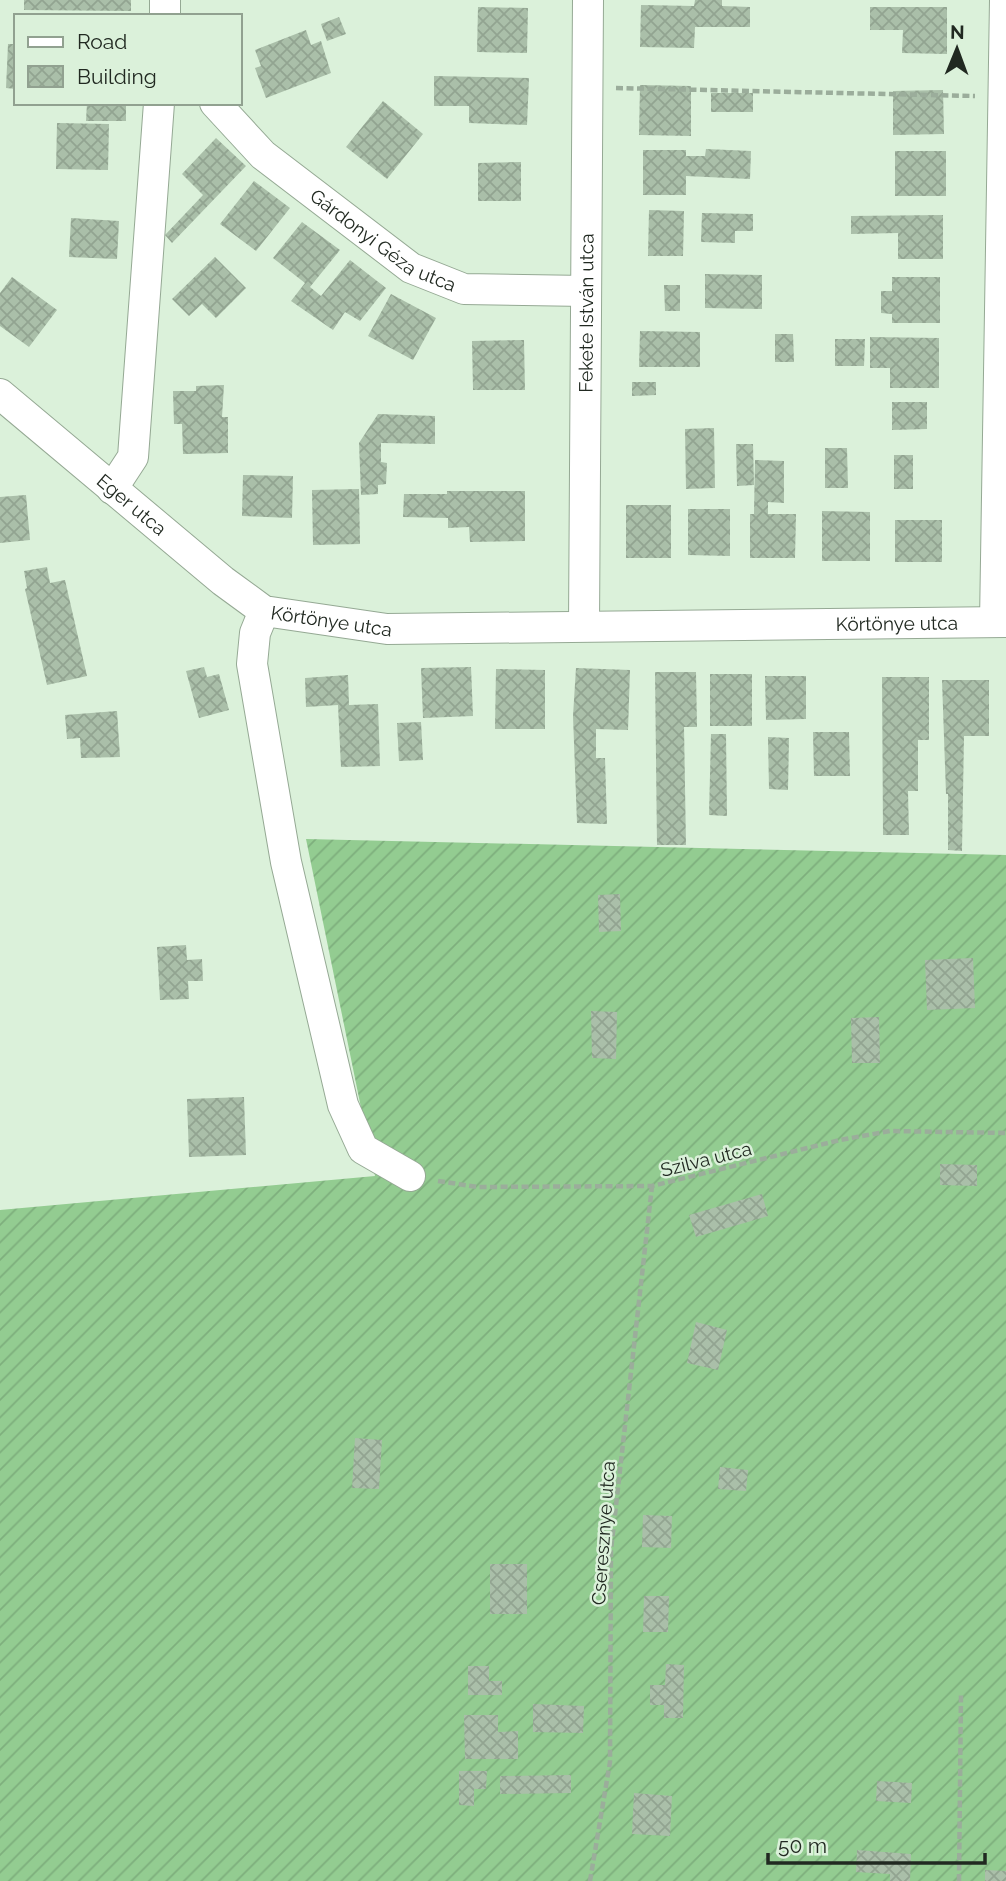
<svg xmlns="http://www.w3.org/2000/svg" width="1006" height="1881" font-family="Raleway,sans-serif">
<defs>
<pattern id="garden-furrows" width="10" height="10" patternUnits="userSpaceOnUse" patternTransform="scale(1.75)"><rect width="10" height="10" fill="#93cc91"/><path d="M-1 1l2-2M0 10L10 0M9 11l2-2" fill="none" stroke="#7eaf7d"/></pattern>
<pattern id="building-cross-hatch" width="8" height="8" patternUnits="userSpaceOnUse" patternTransform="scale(1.75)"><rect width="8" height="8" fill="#aabfa9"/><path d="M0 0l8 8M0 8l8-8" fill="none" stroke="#92a491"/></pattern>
</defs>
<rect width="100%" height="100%" fill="#dbf1da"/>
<!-- garden -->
<path fill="url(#garden-furrows)" d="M 306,839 L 1006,855 L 1006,1881 L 0,1881 L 0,1210 L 375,1176 Z"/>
<!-- building -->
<path fill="url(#building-cross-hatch)" d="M 24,0 L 131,0 L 131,11 L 24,10 Z
M 695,0 L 722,0 L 722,6 L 750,7 L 750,27 L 695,27 L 694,48 L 640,47 L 641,5 L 694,6 Z
M 478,7 L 528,8 L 527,53 L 477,52 Z
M 870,7 L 947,7 L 947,54 L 902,53 L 903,30 L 870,30 Z
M 339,17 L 346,34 L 327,41 L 321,24 Z
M 306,30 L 311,45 L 321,41 L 331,73 L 266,98 L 255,68 L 261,66 L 255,50 Z
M 8,44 L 16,44 L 16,89 L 6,88 Z
M 434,76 L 529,78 L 527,125 L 469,123 L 469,106 L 434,106 Z
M 640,85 L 691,86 L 691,136 L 639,135 Z
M 943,90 L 944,134 L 893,135 L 893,91 Z
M 711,93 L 753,93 L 753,112 L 711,112 Z
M 383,101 L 423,134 L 387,179 L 346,147 Z
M 87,103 L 126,103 L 126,121 L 86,121 Z
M 57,123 L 109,124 L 108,170 L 56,169 Z
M 216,138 L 246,166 L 172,243 L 165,235 L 203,195 L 182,174 Z
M 706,149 L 751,151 L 750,179 L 686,176 L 686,195 L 643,195 L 643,150 L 686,150 L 686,156 L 705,156 Z
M 895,151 L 946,151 L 946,196 L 895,196 Z
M 521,162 L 521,201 L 478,201 L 478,163 Z
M 254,181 L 290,208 L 256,251 L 220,224 Z
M 649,210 L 684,211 L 683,256 L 648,256 Z
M 702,213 L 753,214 L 753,231 L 735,231 L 735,243 L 701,242 Z
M 943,215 L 943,259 L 898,259 L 898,233 L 851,234 L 851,216 Z
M 71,218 L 119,221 L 117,259 L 69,257 Z
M 302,222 L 340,250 L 310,287 L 321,296 L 350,260 L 386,288 L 360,321 L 345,312 L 333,330 L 291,301 L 305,283 L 273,258 Z
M 215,257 L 246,288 L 216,318 L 202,304 L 189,316 L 172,299 Z
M 705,274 L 762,275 L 762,309 L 705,308 Z
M 12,277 L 57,310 L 29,347 L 0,326 L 0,293 Z
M 892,277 L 940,277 L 940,323 L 892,323 L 892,314 L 881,313 L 881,291 L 892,291 Z
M 664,285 L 680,285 L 680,311 L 665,311 Z
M 391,294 L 436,318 L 413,360 L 368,336 Z
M 640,331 L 700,332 L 700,367 L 639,367 Z
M 775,334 L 793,334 L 794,362 L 775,362 Z
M 870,337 L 939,338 L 939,388 L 890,388 L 890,368 L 870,368 Z
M 835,339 L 865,339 L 864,366 L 835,366 Z
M 524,340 L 525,390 L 473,390 L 472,341 Z
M 632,382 L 656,382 L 656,395 L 632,396 Z
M 224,385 L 222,417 L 228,417 L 228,453 L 183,454 L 182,424 L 174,424 L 173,391 L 196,391 L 196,386 Z
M 892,402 L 927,402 L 927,429 L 892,430 Z
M 378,414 L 435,416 L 435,444 L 381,443 L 381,462 L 387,463 L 386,484 L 378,485 L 378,494 L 361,495 L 359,443 Z
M 714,428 L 715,488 L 686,489 L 685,429 Z
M 736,444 L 753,444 L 754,485 L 737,486 Z
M 825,448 L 847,448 L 848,488 L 825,488 Z
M 894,455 L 913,455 L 913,489 L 894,489 Z
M 755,460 L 784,461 L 784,503 L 768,502 L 768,514 L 796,514 L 795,558 L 750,558 L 750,514 L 754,514 Z
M 243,475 L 293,476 L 292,518 L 242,516 Z
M 359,489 L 360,544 L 313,545 L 312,490 Z
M 447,491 L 525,491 L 525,541 L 470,542 L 469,527 L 448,528 L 448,518 L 403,517 L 404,494 L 447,494 Z
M 26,495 L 30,540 L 0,543 L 0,497 Z
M 626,505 L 671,505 L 671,558 L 626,558 Z
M 688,509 L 730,509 L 730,556 L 688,555 Z
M 822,511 L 870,512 L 870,561 L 822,561 Z
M 895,520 L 942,520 L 942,562 L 895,562 Z
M 47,567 L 50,583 L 65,580 L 87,676 L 47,685 L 25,589 L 27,588 L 24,571 Z
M 204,667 L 207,677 L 219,674 L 229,710 L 199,718 L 186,671 Z
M 471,667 L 473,716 L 423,718 L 421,668 Z
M 576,668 L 630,670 L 628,730 L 596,729 L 596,758 L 605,758 L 607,824 L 577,823 L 573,716 Z
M 496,669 L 545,670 L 545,729 L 495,729 Z
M 655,672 L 696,672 L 697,727 L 684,727 L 686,845 L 657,845 Z
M 710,674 L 752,674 L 752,726 L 710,726 Z
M 348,675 L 349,705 L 378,704 L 380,766 L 341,767 L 338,705 L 306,707 L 305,678 Z
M 765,676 L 806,676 L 806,719 L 766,720 Z
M 882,677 L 929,677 L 929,740 L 918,740 L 918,791 L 908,791 L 909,835 L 883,835 Z
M 942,680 L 989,680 L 989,736 L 964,736 L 962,851 L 948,850 L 948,794 L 946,794 Z
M 117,711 L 120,757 L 81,758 L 80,738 L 67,739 L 65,715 Z
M 421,722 L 423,760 L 399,761 L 397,723 Z
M 813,732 L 849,732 L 850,776 L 814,776 Z
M 711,734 L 726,734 L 727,816 L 709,815 Z
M 768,737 L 789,738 L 788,790 L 769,789 Z
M 620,894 L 621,931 L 599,932 L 598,895 Z
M 186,945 L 187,960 L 202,959 L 203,981 L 188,981 L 189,999 L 160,1000 L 157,947 Z
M 973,958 L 975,1008 L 927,1010 L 925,960 Z
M 591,1011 L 617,1012 L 616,1059 L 592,1058 Z
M 879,1017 L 880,1063 L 852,1063 L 851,1018 Z
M 244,1097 L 246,1155 L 189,1157 L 187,1099 Z
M 940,1164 L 977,1165 L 977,1186 L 940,1185 Z
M 762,1194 L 768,1216 L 696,1237 L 689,1215 Z
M 696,1322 L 727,1330 L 718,1370 L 687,1363 Z
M 355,1438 L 382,1440 L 379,1489 L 352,1488 Z
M 720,1467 L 748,1470 L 746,1491 L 718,1489 Z
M 643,1515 L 672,1516 L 671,1548 L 642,1547 Z
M 490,1564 L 527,1564 L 527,1614 L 490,1614 Z
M 644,1596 L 669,1596 L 668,1632 L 643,1632 Z
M 666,1664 L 684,1665 L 683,1718 L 664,1718 L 664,1705 L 650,1705 L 650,1685 L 665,1685 Z
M 468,1666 L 489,1666 L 489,1681 L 502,1681 L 502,1695 L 468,1695 Z
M 533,1704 L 584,1706 L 583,1733 L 533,1732 Z
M 464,1715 L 498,1715 L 498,1732 L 518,1731 L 518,1759 L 465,1759 Z
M 459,1771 L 487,1771 L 486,1789 L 474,1789 L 474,1806 L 459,1805 Z
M 571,1775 L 571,1793 L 500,1794 L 500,1776 Z
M 877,1781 L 912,1783 L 911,1803 L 876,1801 Z
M 634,1793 L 672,1796 L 670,1836 L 632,1834 Z
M 857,1850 L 911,1854 L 910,1881 L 890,1881 L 890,1874 L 856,1872 Z
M 985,1870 L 1006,1871 L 1006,1881 L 985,1881 Z"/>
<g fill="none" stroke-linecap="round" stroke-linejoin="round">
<defs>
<g id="minor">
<path d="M 165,16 L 165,0"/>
<path id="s1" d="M 215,103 L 263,155 L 411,268 L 464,289 L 586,291"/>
<path id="s2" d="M 0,394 L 223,581 L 264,611 L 387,629 L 1006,622"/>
<path d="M 112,489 L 133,457 L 159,103"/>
<path d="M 264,611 L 255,633 L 252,664 L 286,862 L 343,1105 L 363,1149 L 410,1176"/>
<path d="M 995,622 L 1005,0"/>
<path id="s3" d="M 584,626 L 588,0"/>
</g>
</defs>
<!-- minor casing -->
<use href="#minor" stroke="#95a994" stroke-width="32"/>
<!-- path -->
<path stroke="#9bad9b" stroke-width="4.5" stroke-dasharray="7 3.5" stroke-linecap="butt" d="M 616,88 L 975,96
M 438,1181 L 478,1187 L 652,1186 L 840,1140 L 890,1131 L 1006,1133
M 590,1881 L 610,1762 L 611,1550 L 652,1186
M 959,1881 L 961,1694"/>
<!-- minor -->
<use href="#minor" stroke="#fff" stroke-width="30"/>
</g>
<g text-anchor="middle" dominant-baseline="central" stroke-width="5" stroke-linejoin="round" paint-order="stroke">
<!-- street labels -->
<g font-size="19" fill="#212921" stroke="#dbf1da">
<text stroke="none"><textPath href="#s1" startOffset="219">Gárdonyi Géza utca</textPath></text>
<text stroke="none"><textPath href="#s3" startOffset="313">Fekete István utca</textPath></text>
<text stroke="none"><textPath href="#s2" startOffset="172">Eger utca</textPath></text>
<text stroke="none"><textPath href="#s2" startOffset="410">Körtönye utca</textPath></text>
<text stroke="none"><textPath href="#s2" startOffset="976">Körtönye utca</textPath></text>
<text transform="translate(706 1159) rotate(-14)">Szilva utca</text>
<text transform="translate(603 1533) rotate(-86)">Cseresznye utca</text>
</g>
</g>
<!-- legend -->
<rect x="14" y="14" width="228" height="91" fill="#dbf1da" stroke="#91a190" stroke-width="2"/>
<rect x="28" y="37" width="35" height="10" fill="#ffffff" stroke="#91a190" stroke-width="2"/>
<text x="77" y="49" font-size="21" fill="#212921">Road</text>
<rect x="28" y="66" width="35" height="21" fill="url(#building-cross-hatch)" stroke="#91a190" stroke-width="2"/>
<text x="77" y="84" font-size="21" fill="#212921">Building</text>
<!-- north arrow -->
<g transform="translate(957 49) rotate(1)" stroke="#dbf1da" stroke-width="5" paint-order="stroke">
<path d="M0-5L12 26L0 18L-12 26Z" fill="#212921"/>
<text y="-10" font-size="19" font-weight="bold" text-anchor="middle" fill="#212921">N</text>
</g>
<!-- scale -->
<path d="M768 1853v10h217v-10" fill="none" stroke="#212921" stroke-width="3.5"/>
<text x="778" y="1853" font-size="21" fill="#212921" stroke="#dbf1da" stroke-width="5" paint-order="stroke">50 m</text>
</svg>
